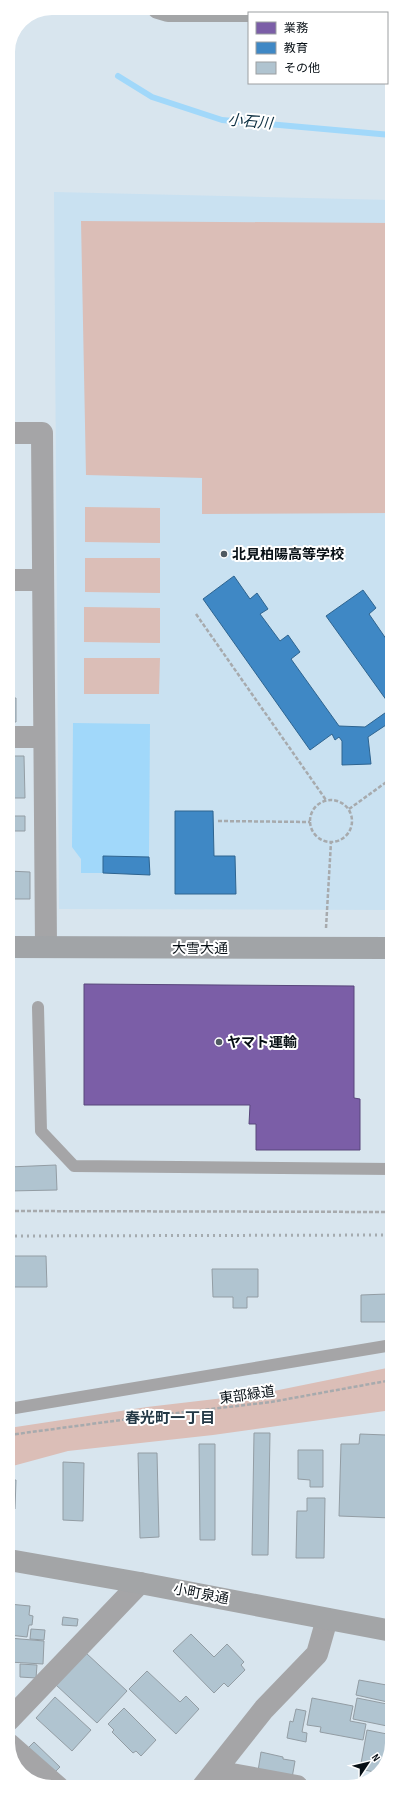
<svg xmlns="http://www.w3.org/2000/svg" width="400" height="1795" font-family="'Sofia Sans Condensed','Noto Sans JP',sans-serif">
<rect width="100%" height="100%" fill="#d8e5ee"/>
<!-- built -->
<path fill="#c9e1f1" d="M 54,192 L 391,200 L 392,910 L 59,909 Z"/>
<!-- green -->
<path fill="#dbbeb7" d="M 81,221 L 391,223 L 391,513 L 202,514 L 202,478 L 86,475 Z
M 85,507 L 160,508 L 160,543 L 85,542 Z
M 85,558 L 160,558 L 160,593 L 85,592 Z
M 84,607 L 160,608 L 160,643 L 84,642 Z
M 84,658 L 160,658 L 159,694 L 84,694 Z
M 392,1367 L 392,1410 L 213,1435 L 68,1451 L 9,1467 L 9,1428 L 147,1407 L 259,1394 Z"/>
<!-- water -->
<path fill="#a1d8fa" d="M 73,723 L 150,724 L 149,857 L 103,856 L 103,873 L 81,873 L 81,859 L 72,847 Z"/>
<!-- offices -->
<path fill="#7b5ea7" stroke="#58467b" d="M 84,984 L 354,986 L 354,1098 L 360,1099 L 360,1150 L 256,1150 L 256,1124 L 249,1124 L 250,1105 L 84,1105 Z"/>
<!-- schools -->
<path fill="#3f88c5" stroke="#2e6490" d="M 234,576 L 250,599 L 257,593 L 268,609 L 260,614 L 280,641 L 288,635 L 300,652 L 291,659 L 339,726 L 365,727 L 392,708 L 392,721 L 368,737 L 371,764 L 342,765 L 342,741 L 339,737 L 335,740 L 332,734 L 310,750 L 203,599 Z
M 363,590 L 376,608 L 369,614 L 391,646 L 392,708 L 326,616 Z
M 175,811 L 213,811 L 214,856 L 235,856 L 236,894 L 175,894 Z
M 103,856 L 149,857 L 150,875 L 103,873 Z"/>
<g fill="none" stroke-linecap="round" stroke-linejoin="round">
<!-- stream -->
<path stroke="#a1d8fa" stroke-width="6" d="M 118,76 L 152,97 L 222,120 L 391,135"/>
</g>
<!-- building -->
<path fill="#b0c4d0" stroke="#939da4" d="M 8,599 L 12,599 L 12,611 L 8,611 Z
M 8,681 L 14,681 L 14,698 L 16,698 L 16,722 L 8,722 Z
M 8,756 L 24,756 L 25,798 L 8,798 Z
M 8,816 L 25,816 L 25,831 L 8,831 Z
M 8,871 L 30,872 L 30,899 L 8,899 Z
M 56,1165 L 57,1190 L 9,1191 L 9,1167 Z
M 9,1256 L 46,1256 L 47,1287 L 14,1287 L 14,1291 L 9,1291 Z
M 212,1269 L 258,1269 L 258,1297 L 247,1297 L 247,1308 L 233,1308 L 233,1297 L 213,1297 Z
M 390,1283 L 392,1283 L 392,1301 L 389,1301 Z
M 387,1294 L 387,1306 L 392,1305 L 392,1322 L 361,1322 L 361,1295 Z
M 387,1423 L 392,1423 L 392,1518 L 339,1516 L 341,1444 L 359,1444 L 360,1434 L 386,1435 Z
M 254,1433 L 270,1433 L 268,1555 L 252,1555 Z
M 199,1444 L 215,1444 L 215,1540 L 200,1540 Z
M 298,1450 L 323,1450 L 323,1487 L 310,1487 L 310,1480 L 298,1479 Z
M 138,1453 L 157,1453 L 159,1537 L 140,1538 Z
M 63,1462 L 84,1463 L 83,1521 L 63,1520 Z
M 9,1480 L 16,1480 L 15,1509 L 9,1509 Z
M 307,1498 L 325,1498 L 324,1558 L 296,1558 L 297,1511 L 307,1511 Z
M 9,1604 L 30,1606 L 29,1615 L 33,1616 L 32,1625 L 29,1625 L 27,1637 L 9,1635 Z
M 63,1617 L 78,1619 L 77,1626 L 62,1625 Z
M 31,1629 L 45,1630 L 44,1640 L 30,1639 Z
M 191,1634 L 214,1657 L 227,1644 L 244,1662 L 241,1665 L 245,1670 L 228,1687 L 224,1683 L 214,1693 L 173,1651 Z
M 9,1638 L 44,1641 L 43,1664 L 9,1662 Z
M 86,1653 L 127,1691 L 97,1723 L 56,1685 Z
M 20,1664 L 37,1665 L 36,1678 L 20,1677 Z
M 147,1671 L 180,1702 L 186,1696 L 199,1709 L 176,1734 L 129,1689 Z
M 359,1680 L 392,1686 L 392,1703 L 356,1695 Z
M 55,1697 L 91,1730 L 72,1751 L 36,1718 Z
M 312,1698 L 353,1706 L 350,1721 L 366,1724 L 363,1740 L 320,1732 L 321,1727 L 307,1725 Z
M 357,1698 L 392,1705 L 392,1727 L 353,1719 Z
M 124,1708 L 156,1740 L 141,1756 L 136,1751 L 133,1753 L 112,1732 L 114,1730 L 108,1724 Z
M 296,1709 L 306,1711 L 302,1732 L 307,1733 L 306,1742 L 287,1738 L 290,1721 L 293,1722 Z
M 367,1730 L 392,1735 L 392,1743 L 381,1772 L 379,1773 L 360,1769 Z
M 34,1742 L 60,1767 L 53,1774 L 27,1749 Z
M 261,1752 L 283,1757 L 283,1759 L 295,1761 L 292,1778 L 258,1771 Z"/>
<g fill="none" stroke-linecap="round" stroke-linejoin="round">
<!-- path -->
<path stroke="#a7aaad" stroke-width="2.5" stroke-dasharray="4 2" stroke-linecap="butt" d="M 196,614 L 326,800
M310 821a21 21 0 1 1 42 0a21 21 0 1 1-42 0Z
M 349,809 L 392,778
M 218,821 L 310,822
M 326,928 L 331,842
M 9,1211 L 392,1212
M 9,1435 L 151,1416 L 271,1402 L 392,1380"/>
<!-- lane -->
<path stroke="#a5a5a7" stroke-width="12" d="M 38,1007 L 41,1131 L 74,1166 L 392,1169
M 9,1409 L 392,1345"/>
<!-- street -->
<path stroke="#a5a5a7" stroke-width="22" d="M 8,433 L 42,433 L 46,947
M 8,580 L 42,580
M 8,737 L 43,737
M 9,1720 L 140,1583
M 9,1744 L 58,1787
M 215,1771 L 297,1786
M 203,1786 L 264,1709 L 317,1654 L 327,1619"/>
<!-- secondary -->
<path stroke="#a3a5a7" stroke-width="22" d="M 158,8 L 168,11 L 360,11
M 9,1560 L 140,1583 L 392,1631"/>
<!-- highway -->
<path stroke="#a1a4a7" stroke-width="22" d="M 8,947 L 392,948"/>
<!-- rail -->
<path stroke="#a5abaf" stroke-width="3" stroke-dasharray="2 4" stroke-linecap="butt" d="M 9,1236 L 392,1235"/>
</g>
<!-- markers -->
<g fill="#505a61" stroke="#fff" stroke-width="1.5">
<circle cx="224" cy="554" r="4"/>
<circle cx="219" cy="1042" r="4"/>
</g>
<g text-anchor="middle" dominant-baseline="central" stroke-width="4" stroke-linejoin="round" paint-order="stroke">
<!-- poi labels -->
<g font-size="14" font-weight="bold" fill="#070f15" stroke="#fff" text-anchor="start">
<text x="232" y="554">北見柏陽高等学校</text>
<text x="227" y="1042">ヤマト運輸</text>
</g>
<!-- street labels -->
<g font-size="14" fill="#070f15" stroke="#fff">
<text x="200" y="948">大雪大通</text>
<text transform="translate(247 1395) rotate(-8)">東部緑道</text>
<text transform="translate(201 1594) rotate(11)">小町泉通</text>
</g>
<!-- water labels -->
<g font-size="15" font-style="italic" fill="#0e3042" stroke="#fff">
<text transform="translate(250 122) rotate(5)">小石川</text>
</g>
<!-- neighbourhood labels -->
<g font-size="15" font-weight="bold" fill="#233845" stroke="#fff">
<text x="170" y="1418">春光町一丁目</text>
</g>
</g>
<!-- crop -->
<path d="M0 0H400V1795H0ZM52 15H348A37 37 0 0 1 385 52V1743A37 37 0 0 1 348 1780H52A37 37 0 0 1 15 1743V52A37 37 0 0 1 52 15Z" fill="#fff" fill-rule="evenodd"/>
<!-- legend -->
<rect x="248" y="12" width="140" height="72" fill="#ffffff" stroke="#9c9fa1"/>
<rect x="256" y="22" width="20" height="12" fill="#7b5ea7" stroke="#9c9fa1"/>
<text x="284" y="32" font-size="12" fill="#070f15">業務</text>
<rect x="256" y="42" width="20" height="12" fill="#3f88c5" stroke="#9c9fa1"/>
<text x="284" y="52" font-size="12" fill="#070f15">教育</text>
<rect x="256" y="62" width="20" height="12" fill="#b0c4d0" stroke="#9c9fa1"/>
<text x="284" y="72" font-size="12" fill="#070f15">その他</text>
<!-- north arrow -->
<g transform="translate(368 1763) rotate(55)" stroke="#ffffff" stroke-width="3" paint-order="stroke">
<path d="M0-3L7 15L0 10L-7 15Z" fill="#070f15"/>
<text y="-6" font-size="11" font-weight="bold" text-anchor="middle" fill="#070f15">N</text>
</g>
</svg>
